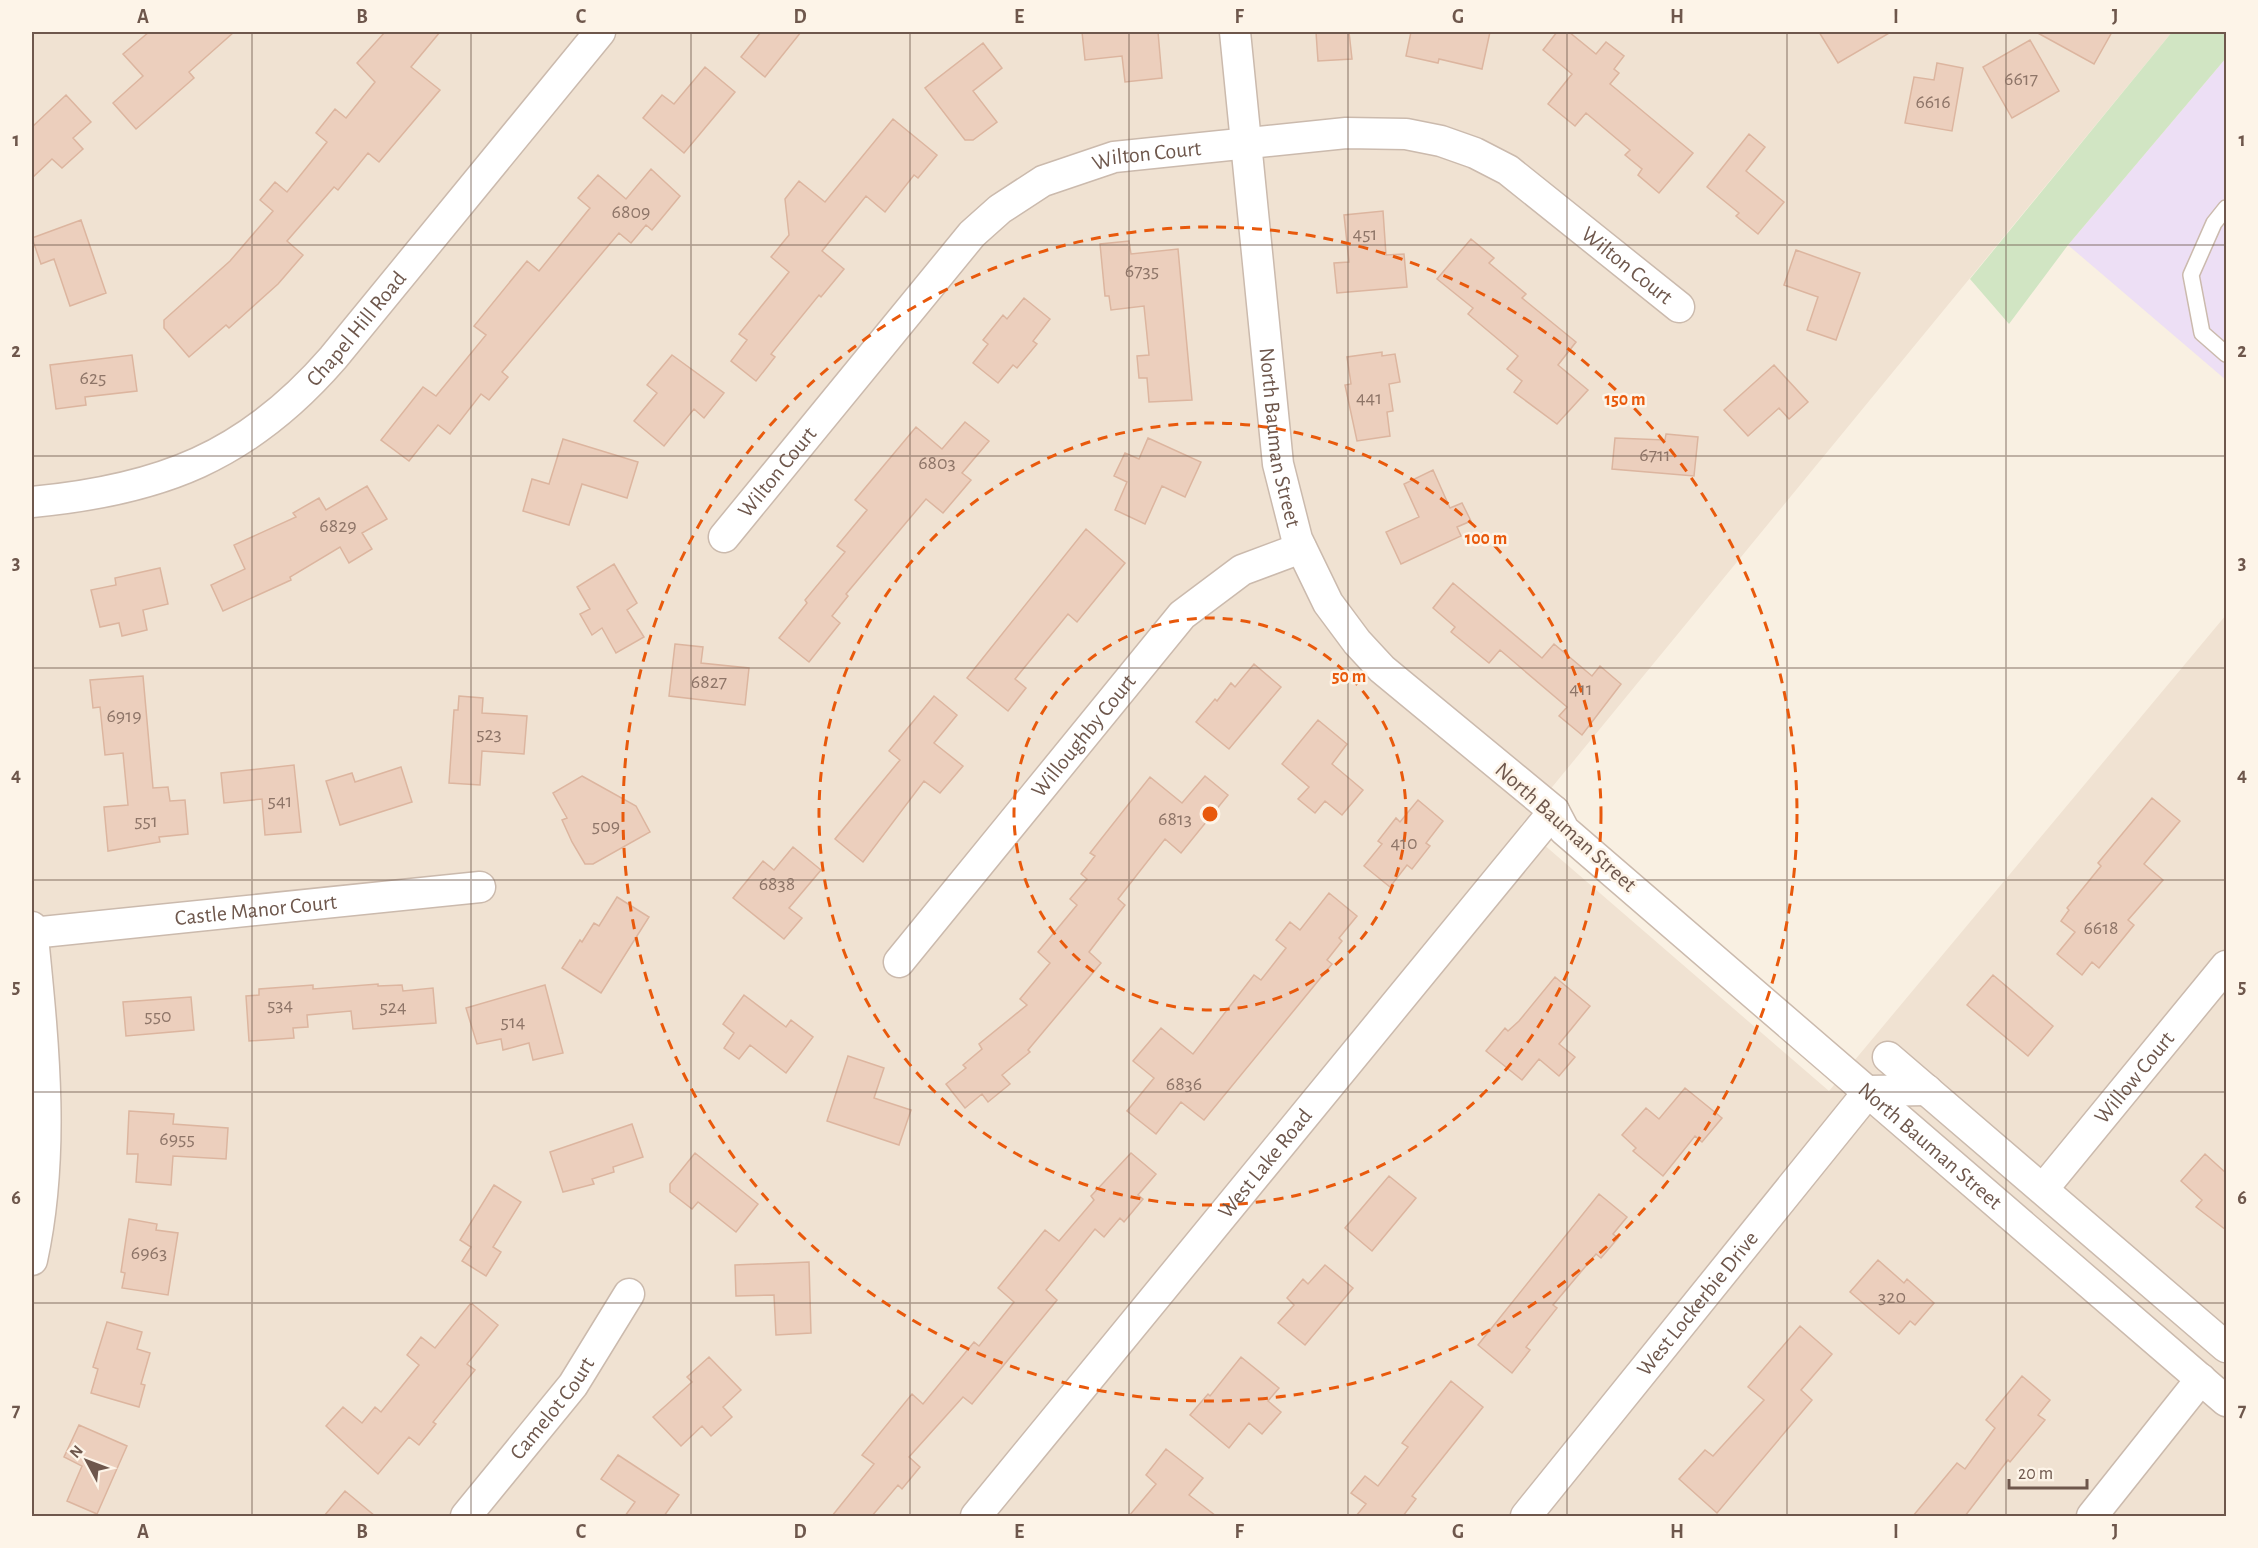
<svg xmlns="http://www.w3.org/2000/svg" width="2258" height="1548" font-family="'Alegreya Sans',sans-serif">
<rect width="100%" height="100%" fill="#f9f0e2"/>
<!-- residential -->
<path fill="#f0e2d2" d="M 32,32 L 2172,32 L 1521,825 L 1829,1091 L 2226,615 L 2226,1516 L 32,1516 Z"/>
<!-- education -->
<path fill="#eddff5" d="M 2226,58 L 2226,380 L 2068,245 Z"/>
<!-- green -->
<path fill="#d1e5c3" d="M 2172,32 L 2226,32 L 2226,58 L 2068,245 L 2009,324 L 1970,279 Z"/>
<!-- building -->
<path fill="#eccfbd" stroke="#dcb59f" stroke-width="1.5" d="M 149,32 L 234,32 L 189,72 L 194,78 L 136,129 L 113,103 L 143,76 L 123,54 Z
M 385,32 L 440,32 L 411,67 L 440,90 L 379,162 L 368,153 L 338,190 L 334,187 L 287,241 L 303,255 L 278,284 L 229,328 L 226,325 L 189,357 L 164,328 L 164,320 L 230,261 L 273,211 L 260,200 L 275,182 L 287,192 L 327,142 L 316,133 L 335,109 L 346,118 L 375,82 L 357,63 Z
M 761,32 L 801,32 L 765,77 L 741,57 Z
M 1082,32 L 1158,32 L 1162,78 L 1125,82 L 1122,56 L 1085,60 Z
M 1316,32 L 1349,32 L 1352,59 L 1318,61 Z
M 1411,32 L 1490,32 L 1482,69 L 1439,59 L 1438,63 L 1406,56 Z
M 1557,32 L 1569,32 L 1596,54 L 1606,42 L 1624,56 L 1614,69 L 1619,73 L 1610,84 L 1693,153 L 1659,193 L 1638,175 L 1642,169 L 1625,155 L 1630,150 L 1586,113 L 1575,126 L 1548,104 L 1572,74 L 1543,50 Z
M 1819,32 L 1891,32 L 1838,63 Z
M 2036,32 L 2112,32 L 2094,64 Z
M 2030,40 L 2059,91 L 2012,118 L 1983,67 Z
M 983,43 L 1002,68 L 973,91 L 997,122 L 973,140 L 965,140 L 925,88 Z
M 1937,63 L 1963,68 L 1952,131 L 1905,123 L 1914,77 L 1934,80 Z
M 705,67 L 735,92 L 684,153 L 643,118 L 662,95 L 674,104 Z
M 66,95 L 91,122 L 73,138 L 83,149 L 62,168 L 52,159 L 32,178 L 32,127 Z
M 893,119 L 937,155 L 918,178 L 914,175 L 885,212 L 866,196 L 822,251 L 844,269 L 821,297 L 819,295 L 771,354 L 775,357 L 756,381 L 731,361 L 747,340 L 739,334 L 789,272 L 771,257 L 789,235 L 785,199 L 799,181 L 825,202 Z
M 1749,134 L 1765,147 L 1746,171 L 1784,202 L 1758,234 L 1736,216 L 1739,213 L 1707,187 Z
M 651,169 L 680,196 L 652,230 L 646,225 L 631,243 L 619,233 L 502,372 L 508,377 L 489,400 L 481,394 L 450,434 L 438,425 L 409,461 L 381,440 L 423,387 L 436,396 L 486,335 L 474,326 L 527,261 L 539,271 L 590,208 L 578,198 L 598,175 L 626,199 Z
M 1383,211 L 1386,255 L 1404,254 L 1407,287 L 1337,293 L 1334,263 L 1349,262 L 1344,215 Z
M 81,220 L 106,293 L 70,306 L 54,259 L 41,264 L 32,238 Z
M 1471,239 L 1494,258 L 1489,263 L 1526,294 L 1522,298 L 1576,342 L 1558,365 L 1588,390 L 1557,424 L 1514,392 L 1522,381 L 1507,369 L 1518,356 L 1468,314 L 1473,308 L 1437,279 Z
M 1129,241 L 1131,254 L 1178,249 L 1192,400 L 1149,402 L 1147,378 L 1139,378 L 1137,356 L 1149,355 L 1144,306 L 1111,310 L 1109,296 L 1105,296 L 1100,244 Z
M 1796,250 L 1860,273 L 1836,340 L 1807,330 L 1818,297 L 1784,285 Z
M 1024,298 L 1050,319 L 1033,341 L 1037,344 L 1017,368 L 1013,365 L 998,383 L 973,363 L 988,344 L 983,340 L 1003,315 L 1007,319 Z
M 1382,352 L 1382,356 L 1395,354 L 1400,382 L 1389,384 L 1393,411 L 1387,412 L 1390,436 L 1357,441 L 1345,385 L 1351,384 L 1347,357 Z
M 132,355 L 137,391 L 85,397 L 86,405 L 56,409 L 50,365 Z
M 672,355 L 724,393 L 704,418 L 694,409 L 664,446 L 634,421 L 657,393 L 647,385 Z
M 1774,365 L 1808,402 L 1789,419 L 1779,408 L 1748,436 L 1724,410 Z
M 965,422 L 989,441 L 962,473 L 971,480 L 943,513 L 926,499 L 846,594 L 848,596 L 832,616 L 840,623 L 809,662 L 779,638 L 807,603 L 805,600 L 845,552 L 837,546 L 867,510 L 855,500 L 916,427 L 942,449 Z
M 1666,434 L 1698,437 L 1694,476 L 1612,469 L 1615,438 L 1665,440 Z
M 1148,438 L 1201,462 L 1185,497 L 1162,486 L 1145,524 L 1115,510 L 1127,482 L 1114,476 L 1125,453 L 1139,459 Z
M 563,439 L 638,462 L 627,498 L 582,484 L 569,525 L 523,511 L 532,479 L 549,484 Z
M 1433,470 L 1450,508 L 1462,503 L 1471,521 L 1457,527 L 1461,536 L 1401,564 L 1386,532 L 1419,517 L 1404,484 Z
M 367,486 L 387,519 L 362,533 L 372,549 L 349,563 L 340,547 L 290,577 L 291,580 L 223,611 L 211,585 L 245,569 L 234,545 L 296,517 L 293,513 L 319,498 L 326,510 Z
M 1086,529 L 1125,563 L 1077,622 L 1068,614 L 1015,679 L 1026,688 L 1008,711 L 967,678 Z
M 614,564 L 637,603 L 627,610 L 644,637 L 616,653 L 602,628 L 592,635 L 580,614 L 590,609 L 577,587 Z
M 160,568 L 168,604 L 143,610 L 147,630 L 122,636 L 119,623 L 100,627 L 91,590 L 116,585 L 115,578 Z
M 1453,583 L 1542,658 L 1554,644 L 1592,676 L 1600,666 L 1621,684 L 1582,735 L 1559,716 L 1567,707 L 1500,650 L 1489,663 L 1451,632 L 1455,627 L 1433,608 Z
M 675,644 L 703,647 L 701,663 L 749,668 L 745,705 L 669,696 Z
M 1254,664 L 1281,687 L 1229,749 L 1196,722 L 1215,699 L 1217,701 L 1231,683 L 1235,687 Z
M 143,676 L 153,788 L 168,787 L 170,801 L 185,800 L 188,834 L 159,837 L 160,842 L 108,851 L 104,807 L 128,805 L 123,753 L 105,755 L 100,707 L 93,708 L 90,680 Z
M 459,696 L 483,698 L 482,713 L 527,716 L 524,754 L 482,751 L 480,785 L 449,783 L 454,710 L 458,710 Z
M 934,696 L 957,715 L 934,743 L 963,766 L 940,793 L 924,781 L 863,862 L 835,839 L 900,760 L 889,751 Z
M 1318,720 L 1347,744 L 1332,764 L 1363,790 L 1342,815 L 1325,801 L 1315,813 L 1298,799 L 1309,787 L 1282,764 Z
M 294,765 L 301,832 L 265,835 L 262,799 L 224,803 L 221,773 Z
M 401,767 L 412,802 L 340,825 L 326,781 L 352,773 L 355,782 Z
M 582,776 L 636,806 L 650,832 L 593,864 L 585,864 L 572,842 L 562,820 L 567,818 L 553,793 Z
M 1205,776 L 1228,795 L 1181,853 L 1165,839 L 1118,899 L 1125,905 L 1089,952 L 1101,963 L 1028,1050 L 1030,1052 L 1002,1075 L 1010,1084 L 988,1102 L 982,1094 L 965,1108 L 946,1084 L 966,1068 L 963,1065 L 982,1049 L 979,1044 L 1027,1005 L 1020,999 L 1050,963 L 1038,952 L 1077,905 L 1070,899 L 1087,879 L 1081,874 L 1095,856 L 1090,853 L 1150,777 L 1182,803 Z
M 2152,798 L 2180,821 L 2144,864 L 2163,880 L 2128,920 L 2134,925 L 2099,968 L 2092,962 L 2082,975 L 2057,954 L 2075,932 L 2061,921 L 2069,910 L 2067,908 L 2101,866 L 2098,863 Z
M 1418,800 L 1443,821 L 1426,843 L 1430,846 L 1412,869 L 1407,865 L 1390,887 L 1364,866 L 1382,844 L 1378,841 L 1396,818 L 1400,822 Z
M 793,847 L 821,870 L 789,908 L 802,918 L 784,939 L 733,898 L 763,861 L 774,870 Z
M 1329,893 L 1357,916 L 1339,938 L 1342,941 L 1327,960 L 1332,964 L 1204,1120 L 1181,1102 L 1156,1134 L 1127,1111 L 1154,1078 L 1133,1061 L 1161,1028 L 1193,1054 L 1254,975 L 1261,980 L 1286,948 L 1276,940 L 1290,922 L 1300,930 Z
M 617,897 L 649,917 L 601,993 L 562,968 L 580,940 L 582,942 L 594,923 L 599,926 Z
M 1993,975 L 2053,1026 L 2028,1056 L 1967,1005 Z
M 1555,977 L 1590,1006 L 1559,1044 L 1575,1057 L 1559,1076 L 1539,1059 L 1522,1080 L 1486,1051 L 1505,1028 L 1508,1031 L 1519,1021 Z
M 378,984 L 378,986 L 402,985 L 403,991 L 433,988 L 436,1023 L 353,1029 L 351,1011 L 307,1015 L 308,1027 L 293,1028 L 294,1038 L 249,1041 L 246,996 L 259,995 L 259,989 L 313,985 L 313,989 Z
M 545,985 L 563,1053 L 533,1060 L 529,1043 L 503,1050 L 501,1039 L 477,1044 L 466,1008 Z
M 744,995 L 786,1027 L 791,1020 L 813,1037 L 786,1073 L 750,1045 L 739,1059 L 724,1048 L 734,1033 L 723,1024 Z
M 191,997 L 194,1030 L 126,1036 L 123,1002 Z
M 848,1056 L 884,1068 L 874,1098 L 911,1110 L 899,1145 L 827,1121 Z
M 1685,1088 L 1722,1118 L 1702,1142 L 1695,1136 L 1663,1176 L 1633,1151 L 1636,1148 L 1622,1135 L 1646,1108 L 1659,1119 Z
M 129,1111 L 174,1114 L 173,1124 L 228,1128 L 226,1159 L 173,1156 L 171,1185 L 136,1182 L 138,1154 L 127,1154 Z
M 632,1124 L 643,1157 L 613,1167 L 614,1172 L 592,1179 L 594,1184 L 563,1192 L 550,1152 Z
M 695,1153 L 758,1204 L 736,1232 L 698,1202 L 692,1209 L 670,1192 L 670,1184 Z
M 1131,1153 L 1156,1174 L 1138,1195 L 1143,1199 L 1124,1222 L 1120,1218 L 1104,1237 L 1095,1229 L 1046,1290 L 1057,1300 L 972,1404 L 963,1397 L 909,1457 L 920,1467 L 902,1489 L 898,1485 L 872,1516 L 832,1516 L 874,1464 L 862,1455 L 912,1394 L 923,1404 L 974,1342 L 979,1346 L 1014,1302 L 998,1288 L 1045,1230 L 1059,1241 L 1094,1200 L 1091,1196 Z
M 2205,1154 L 2226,1173 L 2226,1230 L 2196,1207 L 2202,1200 L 2181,1181 Z
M 1389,1176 L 1416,1198 L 1372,1251 L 1345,1228 Z
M 494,1185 L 521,1202 L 493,1247 L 501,1252 L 486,1276 L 462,1261 L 471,1247 L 460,1240 Z
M 1599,1194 L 1627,1217 L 1613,1234 L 1618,1238 L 1601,1258 L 1596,1254 L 1553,1305 L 1557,1308 L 1526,1347 L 1530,1350 L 1512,1373 L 1478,1345 Z
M 129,1219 L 157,1224 L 156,1230 L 178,1233 L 168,1295 L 122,1288 L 125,1273 L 121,1272 Z
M 1878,1260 L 1904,1283 L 1907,1279 L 1934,1303 L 1915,1325 L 1910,1321 L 1899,1334 L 1850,1292 Z
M 809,1262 L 811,1333 L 776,1335 L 774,1295 L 736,1296 L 735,1265 Z
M 1325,1265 L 1353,1288 L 1305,1345 L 1278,1323 L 1294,1305 L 1287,1298 L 1303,1279 L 1308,1284 Z
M 471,1303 L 498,1325 L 467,1364 L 475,1370 L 433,1422 L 436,1424 L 419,1445 L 409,1437 L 378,1474 L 326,1426 L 343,1407 L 362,1423 L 375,1407 L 381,1412 L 419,1365 L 407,1355 L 421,1337 L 435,1348 Z
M 107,1322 L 142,1332 L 137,1349 L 150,1353 L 141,1384 L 145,1385 L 139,1407 L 91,1393 L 98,1369 L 93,1367 Z
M 1800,1326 L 1832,1354 L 1801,1390 L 1812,1400 L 1717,1513 L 1679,1479 L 1705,1450 L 1713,1456 L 1764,1400 L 1748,1387 Z
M 709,1357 L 741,1390 L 723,1407 L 732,1417 L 711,1436 L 702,1426 L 681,1446 L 653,1417 L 692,1382 L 687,1377 Z
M 1241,1357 L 1279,1388 L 1268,1401 L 1281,1412 L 1262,1434 L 1249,1423 L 1229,1448 L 1190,1415 L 1208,1394 L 1210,1396 Z
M 2022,1376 L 2050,1400 L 2038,1415 L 2045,1420 L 2010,1462 L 2008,1460 L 1965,1516 L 1913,1516 L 1957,1463 L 1965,1469 L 1995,1428 L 1986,1420 Z
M 1451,1381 L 1483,1407 L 1412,1496 L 1416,1499 L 1403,1516 L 1356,1516 L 1366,1504 L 1351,1493 L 1365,1476 L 1378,1486 L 1408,1447 L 1402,1443 Z
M 79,1425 L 127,1446 L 97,1514 L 67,1501 L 82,1466 L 64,1457 Z
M 1166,1449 L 1203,1478 L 1189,1495 L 1216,1516 L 1129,1516 L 1156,1484 L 1146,1475 Z
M 618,1455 L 679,1495 L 664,1516 L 625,1516 L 635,1502 L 601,1479 Z
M 345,1491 L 375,1516 L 324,1516 Z"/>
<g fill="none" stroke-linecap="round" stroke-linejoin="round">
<defs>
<path id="lane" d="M 2226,208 L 2214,223 L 2191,275 L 2202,333 L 2226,354"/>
<g id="street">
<path id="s1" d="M 1235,32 L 1278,464 L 1297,539 L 1328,603 L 1357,642 L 1382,669 L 1554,811 L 1564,830 L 2226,1401"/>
<path id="s2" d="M 32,502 C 160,490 247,457 333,358 L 600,32"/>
<path id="s3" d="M 724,537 L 972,234 L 1000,209 L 1043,181 L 1114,157 L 1346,133 L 1406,134 L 1441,141 L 1475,153 L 1508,170 L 1679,307"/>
<path d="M 32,927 C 43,1038 56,1150 32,1260"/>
<path id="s4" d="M 32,933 L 480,887"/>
<path id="s5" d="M 899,962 L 1182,615 L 1242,570 L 1301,548"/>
<path d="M 1888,1057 L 2226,1347"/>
<path id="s6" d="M 2043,1189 L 2226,966"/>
<path id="s7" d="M 466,1516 L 573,1385 L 629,1294"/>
<path id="s8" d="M 976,1516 L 1554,811"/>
<path id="s9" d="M 1526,1516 L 1869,1091 L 1927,1090"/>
<path d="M 2092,1516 L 2201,1379"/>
</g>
</defs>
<!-- lane casing -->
<use href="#lane" stroke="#cbbaad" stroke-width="18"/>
<!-- street casing -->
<use href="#street" stroke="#cbbaad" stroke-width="33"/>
<!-- lane -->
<use href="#lane" stroke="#fff" stroke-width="15"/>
<!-- street -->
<use href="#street" stroke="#fff" stroke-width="30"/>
</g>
<!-- grid -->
<path fill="none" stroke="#6e574c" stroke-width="1.5" stroke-opacity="0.55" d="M 252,32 L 252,1516M 471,32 L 471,1516M 691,32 L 691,1516M 910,32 L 910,1516M 1129,32 L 1129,1516M 1348,32 L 1348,1516M 1567,32 L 1567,1516M 1787,32 L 1787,1516M 2006,32 L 2006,1516M 32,245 L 2226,245M 32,456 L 2226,456M 32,668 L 2226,668M 32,880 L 2226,880M 32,1092 L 2226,1092M 32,1303 L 2226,1303"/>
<!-- distance rings -->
<g fill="none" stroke="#e8590c" stroke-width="3" stroke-dasharray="10 8">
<circle cx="1210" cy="814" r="196"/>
<circle cx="1210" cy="814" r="391"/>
<circle cx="1210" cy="814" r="587"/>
</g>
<g text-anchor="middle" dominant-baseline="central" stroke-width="5" stroke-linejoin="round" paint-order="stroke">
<!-- number labels -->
<g font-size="20" fill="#8e7568">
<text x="2021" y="79">6617</text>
<text x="1933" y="102">6616</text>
<text x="631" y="212">6809</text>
<text x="1365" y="234">451</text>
<text x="1142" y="271">6735</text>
<text x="93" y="378">625</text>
<text x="1369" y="398">441</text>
<text x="1655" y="455">6711</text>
<text x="937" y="463">6803</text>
<text x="338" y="526">6829</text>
<text x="709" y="682">6827</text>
<text x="1581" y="689">411</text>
<text x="124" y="716">6919</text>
<text x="489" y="734">523</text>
<text x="280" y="801">541</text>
<text x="1175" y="819">6813</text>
<text x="146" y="821">551</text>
<text x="606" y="826">509</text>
<text x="1404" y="843">410</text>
<text x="777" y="884">6838</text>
<text x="2101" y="928">6618</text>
<text x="280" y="1005">534</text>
<text x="393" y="1007">524</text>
<text x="158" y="1016">550</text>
<text x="513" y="1022">514</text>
<text x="1184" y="1084">6836</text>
<text x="177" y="1139">6955</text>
<text x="149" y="1253">6963</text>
<text x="1892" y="1297">320</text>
</g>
<!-- street labels -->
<g font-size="22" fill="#6e574c" stroke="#fdf4e8">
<text stroke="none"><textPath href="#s3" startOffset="588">Wilton Court</textPath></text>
<text stroke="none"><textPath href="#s3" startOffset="1110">Wilton Court</textPath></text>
<text stroke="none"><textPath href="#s2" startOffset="381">Chapel Hill Road</textPath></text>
<text stroke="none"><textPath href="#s1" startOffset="408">North Bauman Street</textPath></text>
<text stroke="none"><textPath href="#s3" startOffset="84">Wilton Court</textPath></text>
<text stroke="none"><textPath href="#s5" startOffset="292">Willoughby Court</textPath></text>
<text transform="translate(1566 827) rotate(42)">North Bauman Street</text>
<text stroke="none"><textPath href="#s4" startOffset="225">Castle Manor Court</textPath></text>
<text stroke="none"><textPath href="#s6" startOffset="144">Willow Court</textPath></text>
<text stroke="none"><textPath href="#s1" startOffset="1396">North Bauman Street</textPath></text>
<text stroke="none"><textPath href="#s8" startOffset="456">West Lake Road</textPath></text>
<text stroke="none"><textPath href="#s9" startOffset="273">West Lockerbie Drive</textPath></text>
<text stroke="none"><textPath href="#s7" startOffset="138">Camelot Court</textPath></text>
</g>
</g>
<circle cx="1210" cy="814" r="9" fill="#e8590c" stroke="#fdf4e8" stroke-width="3"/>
<g font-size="18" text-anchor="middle" font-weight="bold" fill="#e8590c" stroke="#fdf4e8" stroke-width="5" stroke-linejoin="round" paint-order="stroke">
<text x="1625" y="405">150 m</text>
<text x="1486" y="544">100 m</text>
<text x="1349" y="682">50 m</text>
</g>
<!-- border -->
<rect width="2258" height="1548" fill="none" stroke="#fdf4e8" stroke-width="66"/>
<!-- north arrow -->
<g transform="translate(87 1461) rotate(311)" stroke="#fdf4e8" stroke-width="4.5" paint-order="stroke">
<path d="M0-4.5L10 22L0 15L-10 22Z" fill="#6e574c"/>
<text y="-9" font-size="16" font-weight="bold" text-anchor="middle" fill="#6e574c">N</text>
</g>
<!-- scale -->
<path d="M2009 1479v9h78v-9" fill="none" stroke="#6e574c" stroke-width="3"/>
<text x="2018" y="1479" font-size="18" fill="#6e574c" stroke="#fdf4e8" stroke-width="4.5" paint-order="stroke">20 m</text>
<rect x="33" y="33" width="2192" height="1482" fill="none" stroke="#6e574c" stroke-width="2"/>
<g font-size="20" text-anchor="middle" font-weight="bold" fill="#6e574c">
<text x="143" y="23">A</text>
<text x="362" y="23">B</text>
<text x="581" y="23">C</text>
<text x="800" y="23">D</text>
<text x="1019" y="23">E</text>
<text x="1239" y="23">F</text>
<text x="1458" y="23">G</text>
<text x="1677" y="23">H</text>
<text x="1896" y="23">I</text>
<text x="2115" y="23">J</text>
<text x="16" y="146">1</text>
<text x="2242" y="146">1</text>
<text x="16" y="357">2</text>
<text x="2242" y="357">2</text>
<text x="16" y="569">3</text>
<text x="2242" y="569">3</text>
<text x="16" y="781">4</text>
<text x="2242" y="781">4</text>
<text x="16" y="993">5</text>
<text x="2242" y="993">5</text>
<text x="16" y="1204">6</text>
<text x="2242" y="1204">6</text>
<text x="16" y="1416">7</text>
<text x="2242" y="1416">7</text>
<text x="143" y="1538">A</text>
<text x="362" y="1538">B</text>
<text x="581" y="1538">C</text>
<text x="800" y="1538">D</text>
<text x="1019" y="1538">E</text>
<text x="1239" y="1538">F</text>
<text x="1458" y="1538">G</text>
<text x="1677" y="1538">H</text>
<text x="1896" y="1538">I</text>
<text x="2115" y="1538">J</text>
</g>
</svg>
